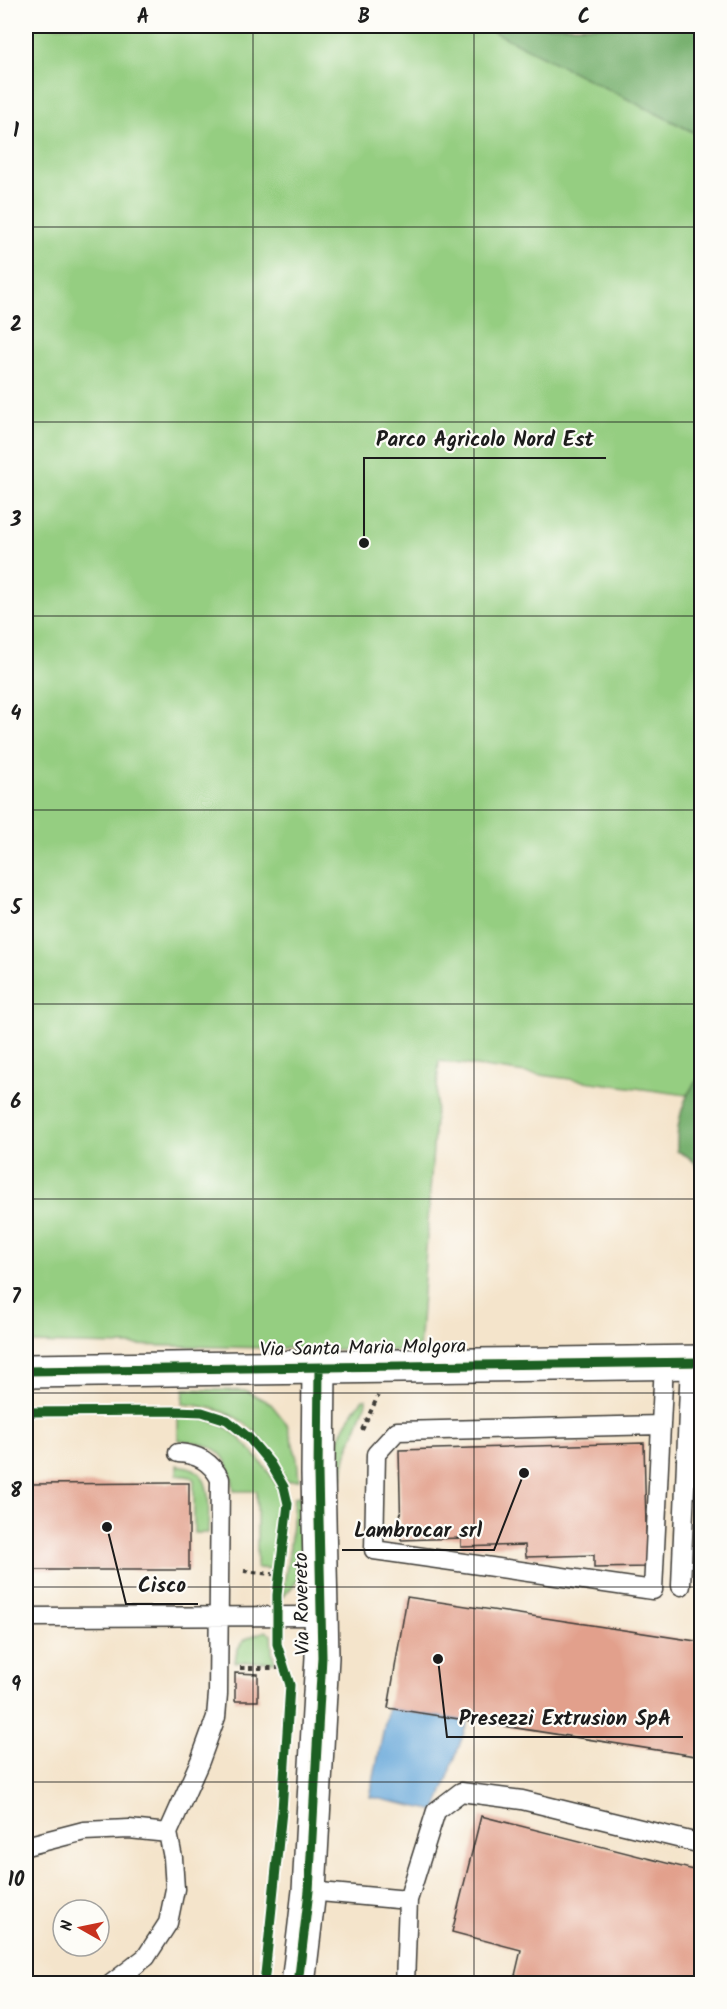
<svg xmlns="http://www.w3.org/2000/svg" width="727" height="2009" font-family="Kalam,sans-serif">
<rect width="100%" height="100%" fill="#fdfcf7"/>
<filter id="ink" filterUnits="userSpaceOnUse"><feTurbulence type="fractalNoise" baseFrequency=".0167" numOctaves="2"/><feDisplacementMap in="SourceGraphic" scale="12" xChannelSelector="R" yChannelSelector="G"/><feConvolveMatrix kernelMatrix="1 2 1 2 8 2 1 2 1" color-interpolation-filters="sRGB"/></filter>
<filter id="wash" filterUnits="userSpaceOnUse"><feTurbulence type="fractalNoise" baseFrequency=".008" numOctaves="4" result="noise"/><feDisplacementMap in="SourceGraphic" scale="24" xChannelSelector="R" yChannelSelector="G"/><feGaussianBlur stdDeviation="1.35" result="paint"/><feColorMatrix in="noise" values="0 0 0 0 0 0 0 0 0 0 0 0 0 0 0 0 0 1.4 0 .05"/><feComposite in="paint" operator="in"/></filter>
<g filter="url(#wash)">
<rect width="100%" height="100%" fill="#f4e4cb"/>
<!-- green -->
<path fill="#95ce81" stroke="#58754e" stroke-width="1.5" d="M 26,26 L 701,26 L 701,1097 L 439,1061 L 419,1351 L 26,1343 Z
M 184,1389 L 247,1391 L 271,1404 L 287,1424 L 297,1458 L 299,1480 L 286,1481 C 262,1431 241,1408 183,1404 Z
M 363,1399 L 366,1399 L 366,1402 C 358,1428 344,1449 343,1478 L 338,1481 C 327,1454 346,1419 363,1399 Z
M 178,1416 C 194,1417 213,1419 227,1428 C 244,1440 280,1480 282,1501 C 284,1524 277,1547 273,1569 L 257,1568 L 257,1491 L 234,1491 C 230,1452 215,1443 178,1440 Z
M 177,1465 C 182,1466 187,1466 191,1468 C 214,1476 208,1514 208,1533 L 194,1533 L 194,1480 L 191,1477 L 177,1475 Z
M 300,1496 L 302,1571 L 293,1587 L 282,1597 L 290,1547 L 294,1497 Z
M 266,1631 L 271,1634 L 272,1652 L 275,1662 L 235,1662 C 237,1641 246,1637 266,1631 Z"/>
<!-- forest -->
<path fill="#78b16f" stroke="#4a6646" stroke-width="1.5" d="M 482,26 L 701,26 L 701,136 Z
M 699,1078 L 702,1079 L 701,1185 C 700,1165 694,1158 677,1151 C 676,1127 682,1096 699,1078 Z"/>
<!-- water -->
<path fill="#67a8da" stroke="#42627b" stroke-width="1.5" d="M 388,1708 L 468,1721 L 436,1811 L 370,1797 Z"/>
<g id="blocks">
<!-- building -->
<path fill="#e2a08c" d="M 644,1443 L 647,1567 L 594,1568 L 594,1555 L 526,1557 L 525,1545 L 461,1547 L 461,1538 L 401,1540 L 399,1450 Z
M 698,1452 L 702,1452 L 702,1525 L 700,1525 Z
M 177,1483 L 189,1483 L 189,1570 L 26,1570 L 26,1484 Z
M 407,1597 L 702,1642 L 702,1757 L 388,1708 Z
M 235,1673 L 258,1674 L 258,1701 L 235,1701 Z
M 481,1816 L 702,1872 L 702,1984 L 513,1984 L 521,1950 L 452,1932 Z"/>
</g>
</g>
<g filter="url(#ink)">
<use href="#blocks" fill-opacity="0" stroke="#3c3a36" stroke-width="1.5"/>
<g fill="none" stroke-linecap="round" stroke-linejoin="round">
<defs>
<path id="service" d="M 661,1425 L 397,1431 L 376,1454 L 374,1550 L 653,1590 L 664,1363
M 681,1586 L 690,1362
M 26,1617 L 321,1616
M 26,1846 L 84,1831 L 129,1829 L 168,1833
M 309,1891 L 408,1900
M 111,1984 L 146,1957 L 168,1923 L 175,1889 L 173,1858 L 168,1833 L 200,1761 L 216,1717 L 218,1694 L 220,1479 C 211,1461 197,1454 178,1453
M 405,1984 L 408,1900 L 436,1811 L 461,1792 L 522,1800 L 702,1844"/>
<path id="minor" d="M 298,1984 L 309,1891 L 322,1657 L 318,1473 L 319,1368"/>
<path id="tertiary" d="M 26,1371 L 702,1362"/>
</defs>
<!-- service casing -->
<use href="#service" stroke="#3c3a36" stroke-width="21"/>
<!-- minor casing -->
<use href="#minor" stroke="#3c3a36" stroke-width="36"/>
<!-- tertiary casing -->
<use href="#tertiary" stroke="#3c3a36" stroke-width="36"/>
<!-- path -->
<path stroke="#3c3a36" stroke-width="4" stroke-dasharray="4.5 4.5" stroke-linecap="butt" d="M 362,1430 L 378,1396
M 244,1571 L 279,1575
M 240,1668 L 285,1668"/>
<!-- service -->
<use href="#service" stroke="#fff" stroke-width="18"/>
<!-- minor -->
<use href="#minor" stroke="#fff" stroke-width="33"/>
<!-- tertiary -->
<use href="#tertiary" stroke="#fff" stroke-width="33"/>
<defs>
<path id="cycleway" d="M 26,1371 L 702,1362
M 26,1412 L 176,1411 L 202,1412 L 227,1420 L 248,1437 L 270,1463 L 284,1487 L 288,1504 L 277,1595 L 277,1644 L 290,1685 L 282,1811 L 264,1984
M 298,1984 L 309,1891 L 322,1657 L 318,1473 L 319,1368"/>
</defs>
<!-- cycleway casing -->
<use href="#cycleway" stroke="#fdfcf7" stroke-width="13"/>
<!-- cycleway -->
<use href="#cycleway" stroke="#1b5e20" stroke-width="9"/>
</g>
</g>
<!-- grid -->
<path fill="none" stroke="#1c1c1c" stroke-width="1.5" stroke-opacity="0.55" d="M 253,26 L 253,1984M 474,26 L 474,1984M 26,227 L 702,227M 26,422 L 702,422M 26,616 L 702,616M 26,810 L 702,810M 26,1004 L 702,1004M 26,1199 L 702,1199M 26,1393 L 702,1393M 26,1587 L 702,1587M 26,1782 L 702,1782"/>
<g text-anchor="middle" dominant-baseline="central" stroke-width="4.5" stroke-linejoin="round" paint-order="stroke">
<!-- street labels -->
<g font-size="20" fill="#1c1c1c" stroke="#fdfcf7">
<text transform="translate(363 1349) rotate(-1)">Via Santa Maria Molgora</text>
<text transform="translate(303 1604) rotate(-91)">Via Rovereto</text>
</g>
</g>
<!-- callouts -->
<path fill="none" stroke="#1c1c1c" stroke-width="2" d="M364 543L364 458H606M524 1473L494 1550H342M107 1527L126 1604H198M438 1659L447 1737H683"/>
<g fill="#1c1c1c" stroke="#fdfcf7" stroke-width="2">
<circle cx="364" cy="543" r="6"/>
<circle cx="524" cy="1473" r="6"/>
<circle cx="107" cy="1527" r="6"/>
<circle cx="438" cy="1659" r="6"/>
</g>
<g font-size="21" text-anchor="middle" font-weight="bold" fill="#1c1c1c" stroke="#fdfcf7" stroke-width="4.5" stroke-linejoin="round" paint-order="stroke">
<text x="485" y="446">Parco Agricolo Nord Est</text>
<text x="418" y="1537">Lambrocar srl</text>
<text x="162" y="1592">Cisco</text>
<text x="565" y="1725">Presezzi Extrusion SpA</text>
</g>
<!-- margin -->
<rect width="727" height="2009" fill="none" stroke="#fdfcf7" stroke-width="66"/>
<!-- north arrow -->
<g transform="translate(81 1928) rotate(279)"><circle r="28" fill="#fdfcf7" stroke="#a3a29f" stroke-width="1.5"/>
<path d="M0-4.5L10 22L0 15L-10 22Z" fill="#c8321e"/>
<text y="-9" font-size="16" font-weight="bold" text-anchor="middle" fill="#1c1c1c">N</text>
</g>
<rect x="33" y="33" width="661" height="1943" fill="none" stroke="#1c1c1c" stroke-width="2"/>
<g font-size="20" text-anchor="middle" font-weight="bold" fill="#1c1c1c">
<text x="143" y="23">A</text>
<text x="364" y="23">B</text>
<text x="584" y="23">C</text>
<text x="16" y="137">1</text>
<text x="16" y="331">2</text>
<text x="16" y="526">3</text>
<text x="16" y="720">4</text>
<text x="16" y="914">5</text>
<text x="16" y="1108">6</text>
<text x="16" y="1303">7</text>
<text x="16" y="1497">8</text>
<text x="16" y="1691">9</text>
<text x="16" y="1886">10</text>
</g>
</svg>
